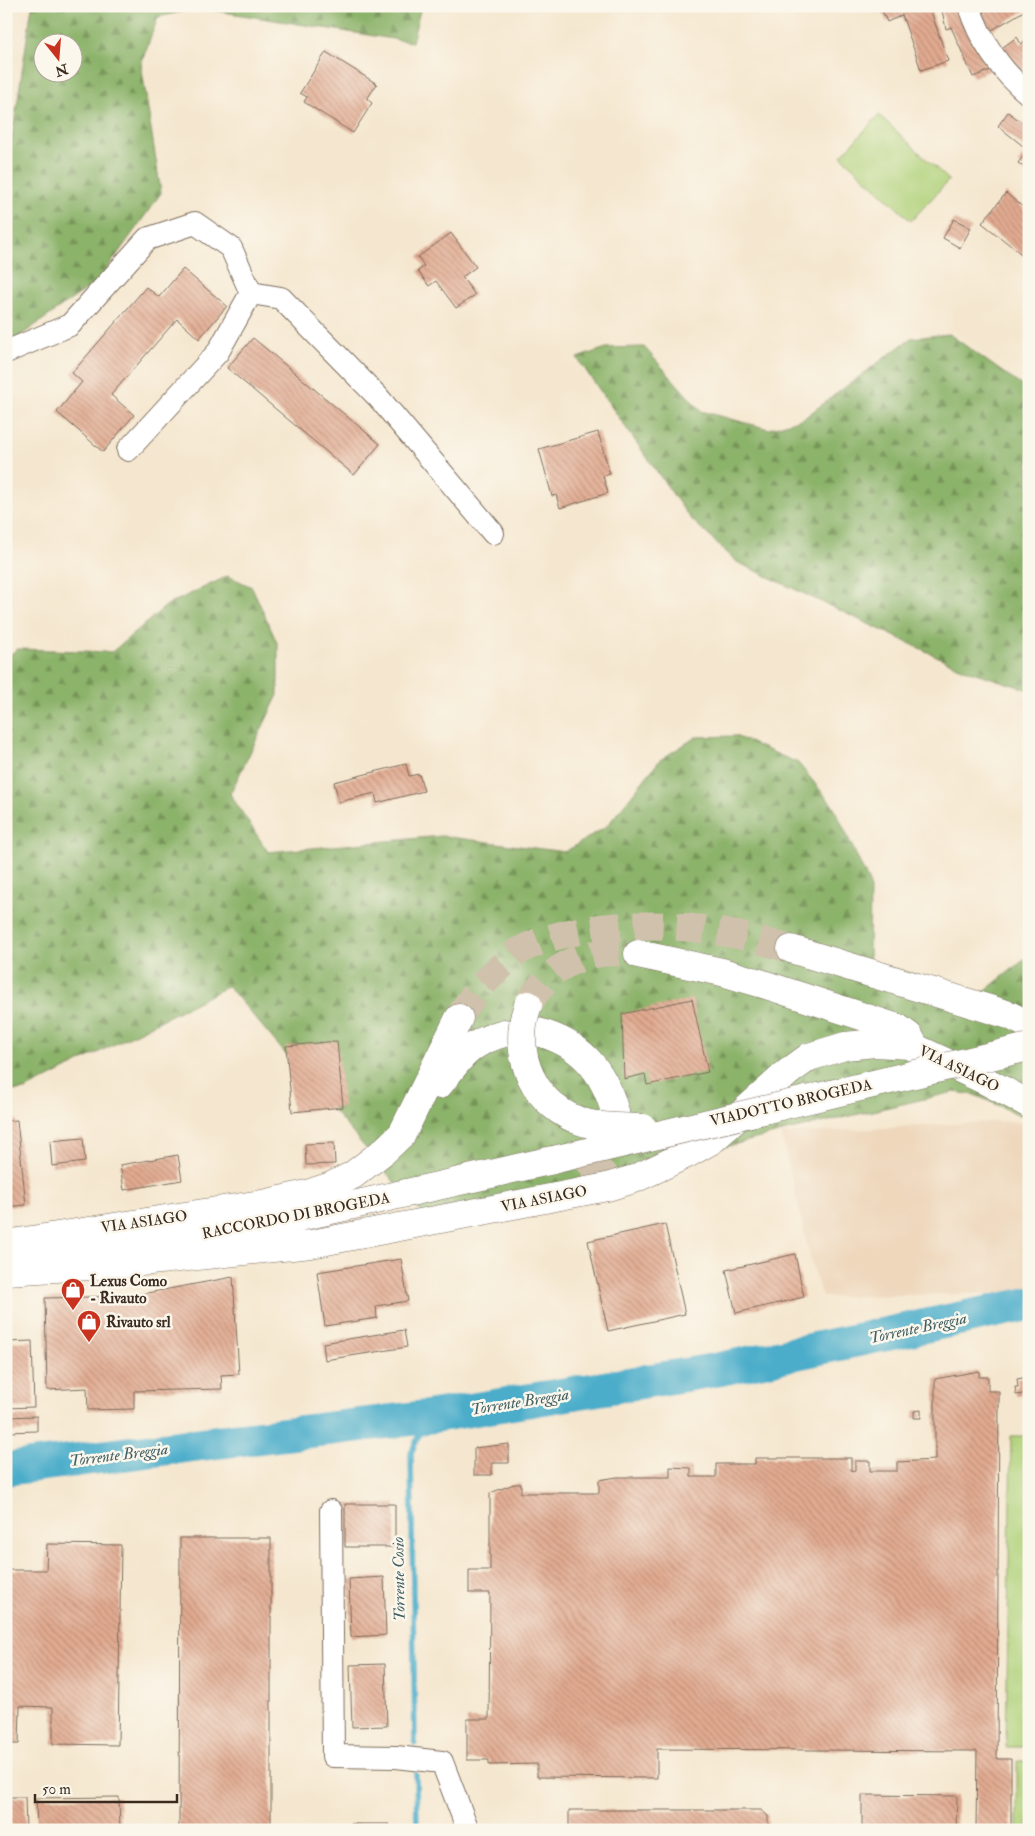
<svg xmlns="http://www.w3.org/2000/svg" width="1035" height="1836" font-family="'IM FELL Double Pica',serif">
<defs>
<pattern id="forest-firs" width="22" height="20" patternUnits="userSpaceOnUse" patternTransform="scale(1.25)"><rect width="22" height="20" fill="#8cb36a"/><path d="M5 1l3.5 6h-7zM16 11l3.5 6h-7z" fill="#749257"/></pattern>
<pattern id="building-back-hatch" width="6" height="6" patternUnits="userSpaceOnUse" patternTransform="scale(1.25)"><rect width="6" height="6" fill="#e2ab91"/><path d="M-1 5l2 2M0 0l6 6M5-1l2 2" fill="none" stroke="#b88b76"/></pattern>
</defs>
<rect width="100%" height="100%" fill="#fbf7ec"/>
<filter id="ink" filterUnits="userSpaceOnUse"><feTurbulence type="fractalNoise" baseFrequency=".02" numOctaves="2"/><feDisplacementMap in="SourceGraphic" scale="10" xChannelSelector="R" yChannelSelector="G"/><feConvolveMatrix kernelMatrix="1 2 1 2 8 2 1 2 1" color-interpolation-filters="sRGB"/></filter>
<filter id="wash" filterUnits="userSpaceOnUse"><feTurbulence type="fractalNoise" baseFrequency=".0096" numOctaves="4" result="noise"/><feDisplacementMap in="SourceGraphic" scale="20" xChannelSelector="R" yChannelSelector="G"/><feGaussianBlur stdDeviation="1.12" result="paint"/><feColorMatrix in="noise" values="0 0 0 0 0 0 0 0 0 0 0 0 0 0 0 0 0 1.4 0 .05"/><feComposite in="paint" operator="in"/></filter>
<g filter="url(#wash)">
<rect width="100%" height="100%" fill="#f5e7cf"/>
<!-- built -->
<path fill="#eed7bb" d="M 1006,1121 L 1029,1123 L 1029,1288 L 998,1293 L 822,1297 L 812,1265 L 781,1134 Z"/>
<!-- green -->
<path fill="#b0d17a" stroke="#767e4c" d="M 879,115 L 949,180 L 911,221 L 841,156 Z
M 1011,1436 L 1029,1436 L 1029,1747 L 1006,1747 Z
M 1017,1761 L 1029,1761 L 1029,1830 L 1017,1830 Z"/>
<!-- forest -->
<path fill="url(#forest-firs)" stroke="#646e44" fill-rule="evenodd" d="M 32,6 L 421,6 L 412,42 L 198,8 L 158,17 L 141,64 L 161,193 L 99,280 L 6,346 L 6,139 L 12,138 ZM 42,42 L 72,42 L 72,72 L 42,72 Z
M 949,334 L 1029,391 L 1029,690 L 966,670 L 737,562 L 689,517 L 577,358 L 606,348 L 644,347 L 701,411 L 769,429 L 804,418 L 911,338 Z
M 228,576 L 252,587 L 278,645 L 278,695 L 230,794 L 268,852 L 442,836 L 565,852 L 607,826 L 660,760 L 696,737 L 735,736 L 798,763 L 834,807 L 870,885 L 869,962 L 982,993 L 1029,956 L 1029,1119 L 975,1095 L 954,1092 L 790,1130 L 430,1224 L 228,986 L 25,1090 L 6,1091 L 6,657 L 18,649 L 112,652 L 167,605 Z"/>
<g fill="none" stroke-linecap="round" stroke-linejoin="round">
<!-- stream -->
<path stroke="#4badca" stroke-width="5.5" d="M 415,1743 L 411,1453 L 427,1417
M 416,1775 L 417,1830"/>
<!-- river -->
<path stroke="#4badca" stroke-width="34" d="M 6,1469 L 209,1443 L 427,1417 L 715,1370 L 1029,1304"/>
</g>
<g id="blocks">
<!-- building -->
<path fill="url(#building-back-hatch)" d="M 880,6 L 929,6 L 948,61 L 921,70 L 902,15 L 887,22 Z
M 941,6 L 965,6 L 991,70 L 973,77 L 951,27 L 946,29 Z
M 972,6 L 1029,6 L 1029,8 L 992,30 L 976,21 Z
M 1017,37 L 1021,44 L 1029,39 L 1029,66 L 1017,75 L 999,50 Z
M 326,52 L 377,84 L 367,99 L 372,103 L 353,133 L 304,102 L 307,97 L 300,93 Z
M 1008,112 L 1029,128 L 1029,171 L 1018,163 L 1028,150 L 998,126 Z
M 1006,193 L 1029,212 L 1029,260 L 982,223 Z
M 954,219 L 971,228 L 960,248 L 943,238 Z
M 451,233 L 476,267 L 462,277 L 475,295 L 456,308 L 436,281 L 429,286 L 418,271 L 424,266 L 418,257 Z
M 183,269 L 227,306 L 199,339 L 177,319 L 111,395 L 134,415 L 103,452 L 57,412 L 82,382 L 72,373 L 146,287 L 159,297 Z
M 253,338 L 380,444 L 354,475 L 227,368 Z
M 598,432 L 610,474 L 603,476 L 608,493 L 560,508 L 556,495 L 552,496 L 539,449 Z
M 406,764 L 409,776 L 419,774 L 424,791 L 377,803 L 375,793 L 339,802 L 334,782 Z
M 692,999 L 708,1072 L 647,1085 L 645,1074 L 624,1079 L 622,1014 Z
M 337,1041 L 343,1107 L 292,1112 L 286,1046 Z
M 17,1120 L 26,1205 L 6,1207 L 6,1121 Z
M 83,1138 L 85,1162 L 52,1166 L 50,1141 Z
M 334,1143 L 335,1164 L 306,1165 L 305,1144 Z
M 178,1155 L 182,1180 L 124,1190 L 120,1165 Z
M 665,1224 L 685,1314 L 608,1331 L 588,1241 Z
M 795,1254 L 804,1297 L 736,1313 L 726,1270 Z
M 401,1259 L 408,1301 L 376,1306 L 377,1318 L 325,1326 L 317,1272 Z
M 233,1277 L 239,1374 L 221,1375 L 222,1389 L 134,1391 L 134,1409 L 88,1410 L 87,1388 L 47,1390 L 45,1298 L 131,1296 Z
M 404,1330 L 407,1347 L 325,1360 L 323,1343 Z
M 32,1341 L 34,1407 L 6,1408 L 6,1342 Z
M 979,1371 L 979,1377 L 988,1377 L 988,1391 L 999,1391 L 997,1759 L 1011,1759 L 1011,1830 L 976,1830 L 977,1751 L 657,1749 L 657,1778 L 537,1777 L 537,1764 L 489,1765 L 489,1760 L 467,1760 L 467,1719 L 489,1719 L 490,1593 L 469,1593 L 469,1570 L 490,1570 L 490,1493 L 514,1484 L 521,1484 L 521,1493 L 599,1493 L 599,1480 L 617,1477 L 670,1477 L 670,1467 L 691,1468 L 691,1477 L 716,1477 L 716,1464 L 755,1464 L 755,1458 L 851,1458 L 851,1470 L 855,1471 L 855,1461 L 870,1461 L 870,1471 L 897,1471 L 897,1462 L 935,1460 L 935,1379 Z
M 1028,1377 L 1029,1393 L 1016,1395 L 1015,1387 L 1018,1387 L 1017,1379 Z
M 921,1410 L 921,1418 L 914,1418 L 914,1411 Z
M 37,1416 L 37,1431 L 6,1432 L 6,1417 Z
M 509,1444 L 509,1463 L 492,1463 L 492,1475 L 474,1475 L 474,1448 Z
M 345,1504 L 395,1504 L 395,1547 L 345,1547 Z
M 180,1538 L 271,1538 L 271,1830 L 179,1830 Z
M 47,1544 L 121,1545 L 118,1745 L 53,1744 L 53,1707 L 20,1706 L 19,1744 L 6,1744 L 6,1570 L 46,1570 Z
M 384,1577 L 386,1635 L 351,1637 L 349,1579 Z
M 385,1664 L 387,1726 L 352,1727 L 350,1665 Z
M 862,1795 L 957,1796 L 956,1830 L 862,1830 Z
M 6,1797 L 25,1797 L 26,1830 L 6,1830 Z
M 119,1797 L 120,1830 L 37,1830 L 36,1798 Z
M 569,1810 L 761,1810 L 768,1816 L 768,1830 L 569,1830 Z
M 350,1824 L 389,1824 L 390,1830 L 350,1830 Z"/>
</g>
</g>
<g filter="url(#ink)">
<use href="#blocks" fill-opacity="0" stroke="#7c6c5c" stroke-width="1"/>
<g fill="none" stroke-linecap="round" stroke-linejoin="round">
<!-- secondary-tunnel -->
<path stroke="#d0c1ac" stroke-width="28" stroke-dasharray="28 14" stroke-linecap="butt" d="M 459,1018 C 472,995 485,980 505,963 C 509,959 514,953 519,951 C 575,920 671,921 732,934 C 752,938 772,944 791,949
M 586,1179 C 601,1166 616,1151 615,1129"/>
<!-- primary-tunnel -->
<path stroke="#d0c1ac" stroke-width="28" stroke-dasharray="28 14" stroke-linecap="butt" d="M 528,1005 C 553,961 589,947 638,954"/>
<defs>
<path id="street" d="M 969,6 C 979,39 1002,73 1029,94
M 251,293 L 281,298 L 378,397 L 493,533
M 6,352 L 70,325 L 147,239 L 195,223 L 231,248 L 251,293 L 218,352 L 128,450
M 331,1511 L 333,1756 L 396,1757 L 442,1762 L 468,1830"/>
<path id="secondary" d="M 791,949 L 1009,1015 L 1029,1025
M 538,1032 C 581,1044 603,1069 615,1112
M 439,1085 C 460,1058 468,1043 504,1033
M 6,1244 L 268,1203 L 307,1194 L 331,1186 L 353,1175 L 384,1151 L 402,1134 L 459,1018
M 6,1271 L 122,1264 L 311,1244 L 607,1187 L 634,1179 L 658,1168 L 687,1154 L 712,1140 L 787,1073 L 809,1057 L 845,1046 L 875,1043 L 909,1045 L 984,1080 L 1029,1104"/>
<path id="primary" d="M 638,954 L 722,972 L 763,984 L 898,1028 L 909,1036 L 915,1047
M 6,1256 L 177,1238 L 246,1229 L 553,1160"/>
</defs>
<!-- street casing -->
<use href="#street" stroke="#7c6c5c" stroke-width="24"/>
<!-- secondary casing -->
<use href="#secondary" stroke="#7c6c5c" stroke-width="29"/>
<!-- primary casing -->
<use href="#primary" stroke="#7c6c5c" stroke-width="29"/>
<!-- street -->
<use href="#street" stroke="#fff" stroke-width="22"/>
<!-- secondary -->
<use href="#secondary" stroke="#fff" stroke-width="28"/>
<!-- primary -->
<use href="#primary" stroke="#fff" stroke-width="28"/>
<defs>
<path id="primary-bridge" d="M 528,1005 C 510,1054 534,1108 586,1123 C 605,1128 624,1127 643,1128
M 553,1160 L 1029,1047"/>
</defs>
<!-- primary-bridge casing -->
<use href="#primary-bridge" stroke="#7c6c5c" stroke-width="29" stroke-linecap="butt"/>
<!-- primary-bridge -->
<use href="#primary-bridge" stroke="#fff" stroke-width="28"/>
</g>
</g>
<!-- icons -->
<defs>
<symbol id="shop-pin" viewBox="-11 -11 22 30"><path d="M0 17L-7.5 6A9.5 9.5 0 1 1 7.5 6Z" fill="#c8321e" stroke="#fbf7ec"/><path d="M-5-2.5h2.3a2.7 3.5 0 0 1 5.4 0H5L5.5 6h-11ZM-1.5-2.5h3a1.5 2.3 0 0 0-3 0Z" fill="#fff"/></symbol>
</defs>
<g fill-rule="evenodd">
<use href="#shop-pin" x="59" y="1276" width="28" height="38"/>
<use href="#shop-pin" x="75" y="1308" width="28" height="38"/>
</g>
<g text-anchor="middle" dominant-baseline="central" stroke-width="5" stroke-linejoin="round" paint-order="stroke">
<!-- street labels -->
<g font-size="15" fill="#3b2a1e" stroke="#fbf7ec">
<text transform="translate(959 1069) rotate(26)">VIA ASIAGO</text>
<text transform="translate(791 1103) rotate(-13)">VIADOTTO BROGEDA</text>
<text transform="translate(544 1199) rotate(-11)">VIA ASIAGO</text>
<text transform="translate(296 1216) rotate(-11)">RACCORDO DI BROGEDA</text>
<text transform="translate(144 1222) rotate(-8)">VIA ASIAGO</text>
</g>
<!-- poi labels -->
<g font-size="15" font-weight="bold" fill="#3b2a1e" stroke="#fbf7ec" text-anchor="start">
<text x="90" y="1281">Lexus Como<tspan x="90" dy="17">- Rivauto</tspan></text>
<text x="106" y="1322">Rivauto srl</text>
</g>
<!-- water labels -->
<g font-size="16" font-style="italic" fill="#415e63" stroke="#fbf7ec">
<text transform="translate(918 1328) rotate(-12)">Torrente Breggia</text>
<text transform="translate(520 1402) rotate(-9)">Torrente Breggia</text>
<text transform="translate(119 1455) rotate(-7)">Torrente Breggia</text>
<text transform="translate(399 1579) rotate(-91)">Torrente Cosio</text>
</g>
</g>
<!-- margin -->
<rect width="1035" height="1836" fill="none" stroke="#fbf7ec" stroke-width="25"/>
<!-- north arrow -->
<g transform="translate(58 58) rotate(163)"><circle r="24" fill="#fbf7ec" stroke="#aea59a"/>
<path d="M0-4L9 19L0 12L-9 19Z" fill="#c8321e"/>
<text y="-8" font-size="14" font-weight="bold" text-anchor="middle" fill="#3b2a1e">N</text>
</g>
<!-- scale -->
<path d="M35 1794v8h142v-8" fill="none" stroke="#3b2a1e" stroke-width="2.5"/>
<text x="42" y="1794" font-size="15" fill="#3b2a1e" stroke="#fbf7ec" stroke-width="4" paint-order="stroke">50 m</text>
</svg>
